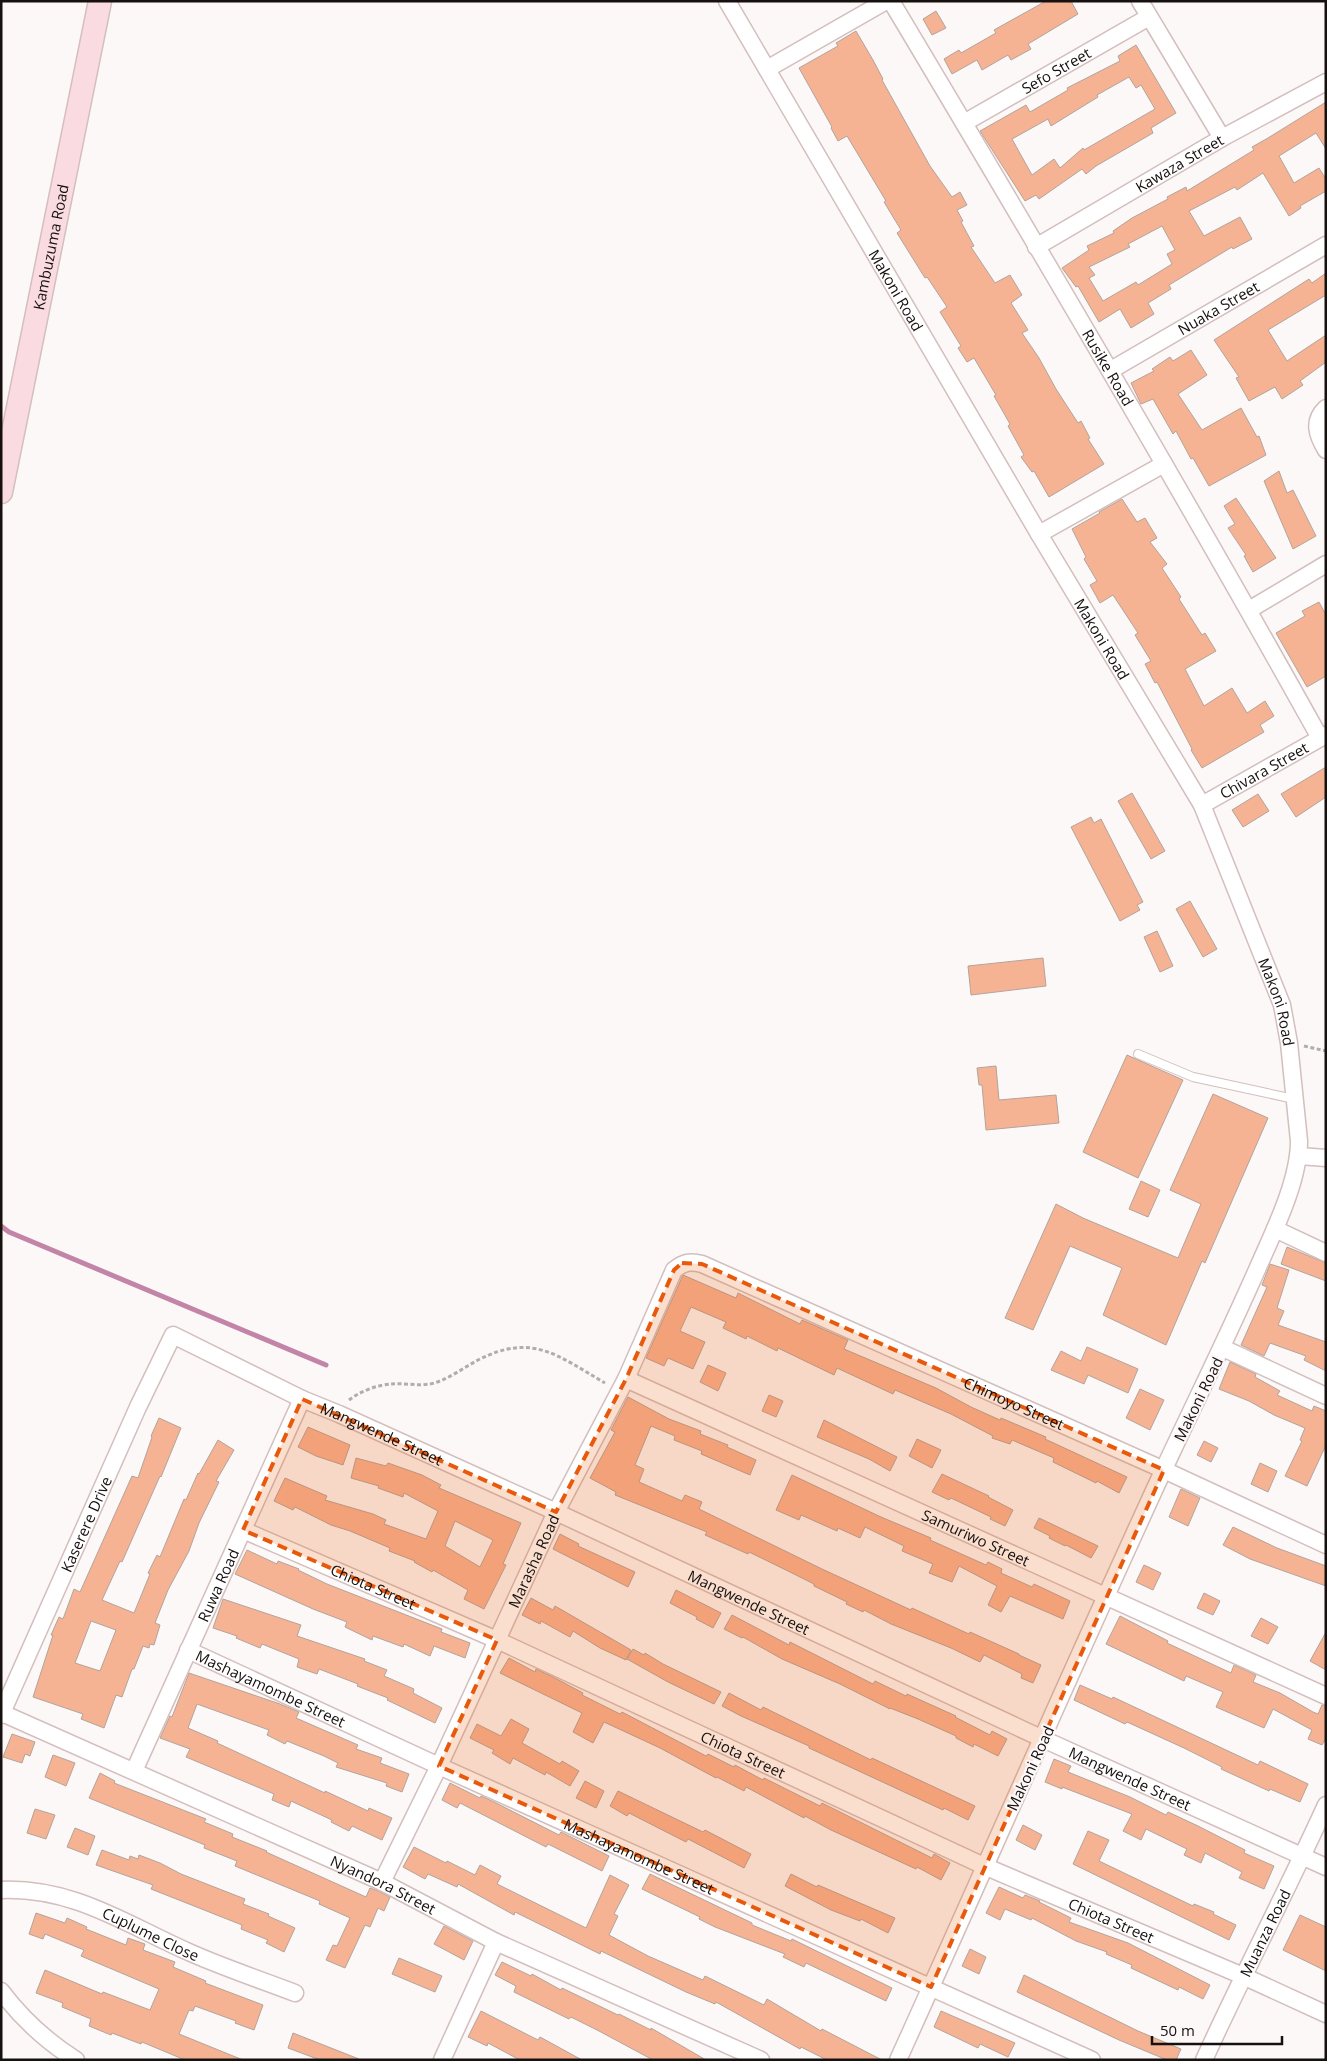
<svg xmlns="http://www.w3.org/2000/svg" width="1327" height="2061" font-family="'Open Sans',sans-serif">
<rect width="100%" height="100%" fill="#fcf8f7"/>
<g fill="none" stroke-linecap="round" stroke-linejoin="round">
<!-- stream -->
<path stroke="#c285a8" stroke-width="5" d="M 1,1226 L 9,1232 L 326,1365"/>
</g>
<!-- building -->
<path fill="#f5b394" stroke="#b3a39b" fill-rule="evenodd" d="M 1046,1 L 1071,1 L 1078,14 L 1028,44 L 1031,49 L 1011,60 L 1008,55 L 982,70 L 977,60 L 952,74 L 944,59 L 959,50 L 961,53 L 996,33 L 994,30 Z
M 936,11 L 946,28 L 932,35 L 923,19 Z
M 856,31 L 873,60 L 883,79 L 882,80 L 930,166 L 952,197 L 960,192 L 967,205 L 957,210 L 963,221 L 961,222 L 974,246 L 971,247 L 995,283 L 1010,275 L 1022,295 L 1011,303 L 1028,330 L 1022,333 L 1039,358 L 1056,389 L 1078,423 L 1081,421 L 1090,438 L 1088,439 L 1104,464 L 1049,497 L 1034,471 L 1032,472 L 1021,457 L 1024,455 L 1008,426 L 1010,424 L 994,396 L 996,395 L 974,358 L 967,362 L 958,348 L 961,346 L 940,312 L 947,307 L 927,277 L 925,278 L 897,233 L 901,230 L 884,202 L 886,201 L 847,136 L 838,141 L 831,128 L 832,127 L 799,68 L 838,46 L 836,43 Z
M 1136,45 L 1176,113 L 1151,128 L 1153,133 L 1096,166 L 1086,174 L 1082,169 L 1039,199 L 1036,195 L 1025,201 L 980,131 L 1026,105 L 1030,112 L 1068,90 L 1067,88 L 1120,61 L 1118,56 ZM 1129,77 L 1136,88 L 1141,85 L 1155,109 L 1084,150 L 1083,148 L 1060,168 L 1054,159 L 1032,175 L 1012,139 L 1048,119 L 1051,126 L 1098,97 L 1097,95 Z
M 1326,102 L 1326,149 L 1316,133 L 1279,156 L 1294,183 L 1319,168 L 1326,179 L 1326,191 L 1300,206 L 1301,208 L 1289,216 L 1263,173 L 1237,190 L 1235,187 L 1189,211 L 1204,236 L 1240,217 L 1252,239 L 1233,249 L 1232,247 L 1169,285 L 1171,289 L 1148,303 L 1154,314 L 1131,328 L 1120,309 L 1099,322 L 1078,286 L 1076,287 L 1062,268 L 1089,250 L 1087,246 L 1114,233 L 1113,231 L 1132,218 L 1168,199 L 1167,197 L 1186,187 L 1187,191 L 1254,150 L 1252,147 L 1268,138 ZM 1162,226 L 1175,250 L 1167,254 L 1172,264 L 1138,285 L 1136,282 L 1103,301 L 1089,278 L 1095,275 L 1089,267 L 1130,247 L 1128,244 Z
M 1326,273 L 1326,295 L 1268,330 L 1287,361 L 1326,335 L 1326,362 L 1300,381 L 1303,385 L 1282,399 L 1275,387 L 1249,401 L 1236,378 L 1239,377 L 1214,340 L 1309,279 L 1312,283 Z
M 1191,350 L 1207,375 L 1178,394 L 1202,430 L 1241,408 L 1257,437 L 1259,436 L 1266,455 L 1209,486 L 1193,458 L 1191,459 L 1176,431 L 1173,434 L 1153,399 L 1141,404 L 1131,383 L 1154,371 L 1152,369 L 1170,357 L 1173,361 Z
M 1279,471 L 1287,493 L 1293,490 L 1316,536 L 1293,549 L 1264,481 Z
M 1236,498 L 1276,558 L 1253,572 L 1244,556 L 1246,555 L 1228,528 L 1235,524 L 1224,506 Z
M 1122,499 L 1137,522 L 1145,518 L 1157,538 L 1150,542 L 1167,564 L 1162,568 L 1181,597 L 1179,599 L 1202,635 L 1205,633 L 1216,651 L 1185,669 L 1204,706 L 1232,688 L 1247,713 L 1265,701 L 1274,716 L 1260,725 L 1264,732 L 1202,768 L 1191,750 L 1192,749 L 1157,682 L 1155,683 L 1145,664 L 1151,661 L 1135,635 L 1138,633 L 1113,595 L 1100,603 L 1090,585 L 1097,581 L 1084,559 L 1086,557 L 1072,529 L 1100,513 L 1099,512 Z
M 1319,602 L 1326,615 L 1326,676 L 1307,687 L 1276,633 L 1305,616 L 1302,611 Z
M 1326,767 L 1326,797 L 1296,817 L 1281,794 Z
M 1132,793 L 1165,851 L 1151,859 L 1118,801 Z
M 1258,794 L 1269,811 L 1243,827 L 1232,810 Z
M 1091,817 L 1094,823 L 1101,819 L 1143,902 L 1137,905 L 1140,910 L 1120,921 L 1071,827 Z
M 1190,901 L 1217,949 L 1203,957 L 1176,909 Z
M 1157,931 L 1173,966 L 1160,972 L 1144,937 Z
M 1043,958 L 1046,986 L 971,995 L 968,966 Z
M 1127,1055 L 1183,1080 L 1138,1178 L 1083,1152 Z
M 996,1066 L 999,1100 L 1056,1095 L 1059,1123 L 986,1130 L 982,1085 L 979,1085 L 977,1068 Z
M 1213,1094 L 1268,1118 L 1205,1263 L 1202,1261 L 1166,1345 L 1103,1315 L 1122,1268 L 1070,1246 L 1033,1330 L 1005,1318 L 1056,1204 L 1083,1218 L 1178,1258 L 1201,1204 L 1170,1190 Z
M 1141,1181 L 1160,1190 L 1148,1217 L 1129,1209 Z
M 1287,1247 L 1326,1263 L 1326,1281 L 1281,1264 Z
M 1270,1264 L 1289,1270 L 1277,1308 L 1284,1311 L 1278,1325 L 1326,1342 L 1326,1371 L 1304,1360 L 1306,1356 L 1270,1343 L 1264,1356 L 1241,1345 L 1267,1287 L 1262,1285 Z
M 683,1275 L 736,1298 L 738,1293 L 800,1324 L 802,1320 L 848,1340 L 844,1349 L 936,1388 L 971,1407 L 1000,1420 L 1001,1418 L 1046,1437 L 1045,1439 L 1127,1477 L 1119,1493 L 1097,1481 L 1096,1483 L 1053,1462 L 1054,1458 L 1012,1440 L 1010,1444 L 992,1438 L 993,1436 L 951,1414 L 895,1390 L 893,1394 L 837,1368 L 834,1375 L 778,1348 L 777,1351 L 747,1336 L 746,1339 L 723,1328 L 726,1322 L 691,1307 L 680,1331 L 705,1342 L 693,1369 L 668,1358 L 664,1366 L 646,1358 Z
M 1087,1347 L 1138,1369 L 1128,1393 L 1088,1375 L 1084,1384 L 1051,1370 L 1061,1351 L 1081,1361 Z
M 1230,1362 L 1256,1374 L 1255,1377 L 1280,1391 L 1277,1395 L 1312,1411 L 1314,1406 L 1326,1411 L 1326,1445 L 1307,1486 L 1285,1476 L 1302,1441 L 1300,1440 L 1305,1428 L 1274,1415 L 1249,1401 L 1219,1389 Z
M 708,1365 L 726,1373 L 718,1391 L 700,1382 Z
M 1140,1389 L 1164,1400 L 1150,1430 L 1126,1418 Z
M 769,1395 L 783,1401 L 776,1417 L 762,1411 Z
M 628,1397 L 669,1419 L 701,1431 L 700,1434 L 728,1445 L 727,1447 L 756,1460 L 750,1475 L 701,1454 L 702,1451 L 674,1440 L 675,1436 L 651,1426 L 635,1465 L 644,1469 L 639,1482 L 682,1501 L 685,1495 L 702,1502 L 699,1509 L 822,1569 L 911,1610 L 912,1608 L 969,1634 L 970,1632 L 1019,1654 L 1019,1655 L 1041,1665 L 1033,1683 L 1021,1678 L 1022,1674 L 984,1655 L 980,1662 L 951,1648 L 891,1624 L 864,1610 L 863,1612 L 846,1604 L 847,1602 L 814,1586 L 814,1584 L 790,1572 L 749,1552 L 748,1554 L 705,1535 L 707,1532 L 615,1495 L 616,1492 L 590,1478 L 615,1432 L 611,1430 Z
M 159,1418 L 181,1428 L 161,1477 L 160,1476 L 122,1562 L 120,1561 L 102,1600 L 134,1613 L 150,1574 L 148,1573 L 157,1555 L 160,1557 L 184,1499 L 186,1500 L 198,1473 L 199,1474 L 218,1440 L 234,1450 L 216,1481 L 219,1482 L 199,1523 L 189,1551 L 168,1590 L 155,1623 L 160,1625 L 154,1645 L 150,1644 L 149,1648 L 143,1646 L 134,1669 L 132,1669 L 122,1697 L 116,1695 L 104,1728 L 81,1719 L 83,1714 L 33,1697 L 53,1635 L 51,1635 L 59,1617 L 63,1619 L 74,1589 L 80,1592 L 132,1476 L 138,1478 L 152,1437 L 151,1436 ZM 91,1621 L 116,1630 L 100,1671 L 75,1663 Z
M 824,1420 L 897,1457 L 890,1471 L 869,1459 L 817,1437 Z
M 308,1427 L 350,1445 L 343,1465 L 316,1456 L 298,1447 Z
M 917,1439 L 941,1450 L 932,1468 L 909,1456 Z
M 1204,1441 L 1218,1448 L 1211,1462 L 1197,1455 Z
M 356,1458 L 386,1466 L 388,1463 L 422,1475 L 441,1485 L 439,1488 L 521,1523 L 503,1564 L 506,1565 L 484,1609 L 464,1599 L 468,1590 L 433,1570 L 432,1572 L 414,1562 L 415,1561 L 389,1551 L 390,1548 L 350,1531 L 331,1525 L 295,1507 L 293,1510 L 274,1501 L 285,1478 L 327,1496 L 325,1500 L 373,1514 L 386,1520 L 384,1524 L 426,1539 L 438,1511 L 404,1493 L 403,1497 L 378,1488 L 379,1486 L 351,1478 ZM 455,1521 L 493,1540 L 480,1567 L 445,1546 Z
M 1260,1463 L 1277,1471 L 1268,1492 L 1251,1484 Z
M 942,1474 L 989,1496 L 988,1497 L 1013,1510 L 1005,1526 L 990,1519 L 991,1517 L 951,1498 L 949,1500 L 932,1492 Z
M 792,1475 L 881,1517 L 931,1538 L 930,1540 L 986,1565 L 988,1562 L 1002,1569 L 1001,1573 L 1032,1587 L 1034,1584 L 1070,1601 L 1063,1619 L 1010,1596 L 1001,1612 L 988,1605 L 997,1586 L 959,1566 L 952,1582 L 929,1573 L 933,1564 L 902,1551 L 904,1546 L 865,1527 L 860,1538 L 838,1528 L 837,1531 L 801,1515 L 799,1520 L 776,1510 Z
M 1181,1489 L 1200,1498 L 1188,1526 L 1169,1517 Z
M 1039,1518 L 1098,1546 L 1091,1558 L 1066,1545 L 1065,1546 L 1049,1538 L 1050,1536 L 1034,1528 Z
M 1233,1527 L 1277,1548 L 1326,1566 L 1326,1586 L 1250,1559 L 1223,1545 Z
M 560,1534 L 579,1544 L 578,1546 L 635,1572 L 628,1587 L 553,1549 Z
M 247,1550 L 277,1564 L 278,1561 L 299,1569 L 298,1570 L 327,1584 L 442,1629 L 441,1632 L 470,1643 L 465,1658 L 434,1646 L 430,1656 L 404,1644 L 403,1647 L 373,1636 L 372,1640 L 345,1627 L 347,1622 L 313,1609 L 235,1574 Z
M 1144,1565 L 1161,1573 L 1153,1590 L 1136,1582 Z
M 676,1590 L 721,1613 L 713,1628 L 696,1619 L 697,1617 L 670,1603 Z
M 1204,1593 L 1220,1601 L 1213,1615 L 1197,1608 Z
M 531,1598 L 553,1610 L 555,1606 L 631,1650 L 626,1660 L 600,1648 L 573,1631 L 570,1637 L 541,1621 L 540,1624 L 522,1615 Z
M 223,1599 L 301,1625 L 297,1636 L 365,1659 L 364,1661 L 387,1670 L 384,1676 L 414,1689 L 413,1693 L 442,1708 L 435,1723 L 387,1700 L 388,1698 L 357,1686 L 358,1684 L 319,1669 L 317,1674 L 297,1667 L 299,1659 L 262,1644 L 260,1648 L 236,1638 L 237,1636 L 213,1628 Z
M 732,1615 L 789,1645 L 790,1642 L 873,1684 L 875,1681 L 906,1696 L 907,1694 L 956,1716 L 955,1717 L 990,1735 L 992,1731 L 1007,1739 L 998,1756 L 974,1744 L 973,1747 L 956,1738 L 956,1736 L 918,1719 L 890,1708 L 890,1709 L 840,1684 L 782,1659 L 743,1637 L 742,1638 L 724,1629 Z
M 1120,1616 L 1168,1641 L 1167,1643 L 1231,1673 L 1234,1665 L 1256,1675 L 1253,1682 L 1280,1693 L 1313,1712 L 1318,1714 L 1322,1705 L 1326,1706 L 1326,1738 L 1322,1745 L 1308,1739 L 1312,1730 L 1273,1709 L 1264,1728 L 1216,1707 L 1223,1692 L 1186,1676 L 1184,1681 L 1106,1644 Z
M 1261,1618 L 1278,1627 L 1268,1644 L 1251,1636 Z
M 1326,1632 L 1326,1670 L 1310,1661 Z
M 633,1649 L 644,1655 L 645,1653 L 663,1664 L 721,1692 L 714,1704 L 668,1682 L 627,1659 Z
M 509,1658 L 535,1672 L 536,1669 L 553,1677 L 583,1693 L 582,1695 L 620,1714 L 622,1712 L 706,1756 L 708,1754 L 734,1767 L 735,1765 L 763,1780 L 764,1778 L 820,1806 L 822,1803 L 932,1858 L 934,1854 L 950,1863 L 941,1880 L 917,1867 L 916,1869 L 831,1830 L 805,1816 L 804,1818 L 746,1787 L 744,1791 L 717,1777 L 716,1778 L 660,1748 L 604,1722 L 593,1743 L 573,1732 L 582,1713 L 500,1673 Z
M 189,1673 L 280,1704 L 299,1712 L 296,1718 L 358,1745 L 356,1749 L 382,1758 L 380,1763 L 409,1774 L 402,1792 L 386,1786 L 387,1783 L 336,1767 L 338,1763 L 324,1756 L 287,1741 L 285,1744 L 267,1735 L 269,1730 L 197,1704 L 188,1728 L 218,1741 L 217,1743 L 325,1793 L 325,1791 L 368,1811 L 369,1808 L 392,1818 L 382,1840 L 352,1826 L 349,1831 L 331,1822 L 332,1820 L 291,1801 L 289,1807 L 272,1800 L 274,1794 L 186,1757 L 190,1749 L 160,1738 L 170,1716 L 172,1717 Z
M 1080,1685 L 1112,1699 L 1113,1697 L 1258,1765 L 1260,1761 L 1308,1784 L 1300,1802 L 1270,1789 L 1269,1791 L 1221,1769 L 1222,1767 L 1184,1748 L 1127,1722 L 1125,1724 L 1074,1700 Z
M 729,1693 L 761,1710 L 763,1707 L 871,1760 L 872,1758 L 975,1806 L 968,1820 L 944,1808 L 943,1810 L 809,1748 L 809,1746 L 741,1716 L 722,1706 Z
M 511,1719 L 529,1729 L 522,1743 L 560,1764 L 562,1761 L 579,1771 L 570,1786 L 546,1772 L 545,1775 L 513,1758 L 510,1764 L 492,1753 L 494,1750 L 470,1738 L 477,1724 L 501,1736 Z
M 12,1734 L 35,1742 L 30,1756 L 25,1754 L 22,1763 L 3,1757 Z
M 53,1755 L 75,1763 L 66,1786 L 45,1777 Z
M 1054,1759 L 1071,1766 L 1068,1772 L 1130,1797 L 1166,1815 L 1168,1812 L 1198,1826 L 1245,1850 L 1244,1853 L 1274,1866 L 1264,1889 L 1239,1878 L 1242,1872 L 1205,1853 L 1201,1863 L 1184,1855 L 1187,1849 L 1146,1829 L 1141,1840 L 1123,1831 L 1132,1814 L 1062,1787 L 1062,1789 L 1045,1782 Z
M 100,1773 L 115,1781 L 114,1783 L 206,1819 L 204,1822 L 233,1834 L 232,1837 L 267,1851 L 266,1852 L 366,1897 L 370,1888 L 378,1891 L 390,1897 L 384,1911 L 378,1908 L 370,1927 L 365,1925 L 345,1968 L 326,1960 L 333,1945 L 337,1946 L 350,1918 L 348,1917 L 319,1904 L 320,1901 L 235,1866 L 237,1861 L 204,1848 L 205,1845 L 89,1798 Z
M 585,1781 L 604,1791 L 596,1808 L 576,1798 Z
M 450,1783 L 480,1798 L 481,1796 L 494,1802 L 559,1835 L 561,1832 L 609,1856 L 602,1871 L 548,1844 L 546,1847 L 460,1803 L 457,1808 L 442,1800 Z
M 618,1791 L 703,1832 L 705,1830 L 751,1854 L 744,1868 L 688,1839 L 686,1842 L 629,1813 L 627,1816 L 610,1806 Z
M 35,1809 L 55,1815 L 46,1839 L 27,1833 Z
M 1023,1825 L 1042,1835 L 1035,1850 L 1016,1840 Z
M 75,1828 L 95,1836 L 88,1855 L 67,1847 Z
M 1088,1831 L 1109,1840 L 1099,1861 L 1193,1906 L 1194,1904 L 1214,1912 L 1213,1914 L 1236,1925 L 1229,1940 L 1073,1864 Z
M 414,1847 L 446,1863 L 447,1861 L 475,1875 L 480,1865 L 501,1876 L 497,1884 L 586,1928 L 610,1875 L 629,1885 L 614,1914 L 618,1916 L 609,1935 L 648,1956 L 703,1980 L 705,1976 L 764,2005 L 767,1999 L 821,2031 L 822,2029 L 882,2060 L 827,2060 L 801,2047 L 800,2049 L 716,2002 L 715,2004 L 686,1992 L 601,1951 L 600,1954 L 515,1912 L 514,1915 L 458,1884 L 457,1887 L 428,1874 L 425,1879 L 403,1867 Z
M 102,1850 L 129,1860 L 130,1856 L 138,1859 L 139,1855 L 160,1863 L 181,1874 L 245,1899 L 243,1904 L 269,1914 L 268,1916 L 295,1928 L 284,1952 L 266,1943 L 268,1940 L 241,1929 L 242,1925 L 151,1889 L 153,1885 L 96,1865 Z
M 650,1874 L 752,1923 L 752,1925 L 791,1941 L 792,1939 L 892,1988 L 886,2001 L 806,1963 L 804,1967 L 783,1957 L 785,1954 L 715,1927 L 699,1919 L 700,1917 L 642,1889 Z
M 791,1874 L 817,1887 L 818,1885 L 895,1918 L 888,1933 L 861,1919 L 860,1921 L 831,1910 L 785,1886 Z
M 999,1887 L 1023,1898 L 1025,1895 L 1040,1901 L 1039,1902 L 1071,1918 L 1069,1922 L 1128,1943 L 1210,1985 L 1203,1999 L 1179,1987 L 1178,1990 L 1131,1968 L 1132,1965 L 1106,1954 L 1107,1952 L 1076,1941 L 1032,1918 L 1031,1920 L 1005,1909 L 1000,1920 L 986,1913 Z
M 36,1913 L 65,1923 L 67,1918 L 87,1927 L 86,1929 L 126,1945 L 128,1938 L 145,1944 L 143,1950 L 175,1962 L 173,1967 L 206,1981 L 205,1983 L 263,2005 L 254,2030 L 235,2023 L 236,2021 L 195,2006 L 193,2011 L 189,2010 L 179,2034 L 243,2060 L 185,2060 L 142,2042 L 141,2044 L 112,2033 L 111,2035 L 89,2026 L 91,2019 L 62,2007 L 63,2003 L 36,1993 L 45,1970 L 102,1994 L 103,1992 L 150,2010 L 159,1989 L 81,1956 L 84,1950 L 45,1934 L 43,1939 L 29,1934 Z
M 1300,1915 L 1326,1927 L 1326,1971 L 1283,1950 Z
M 444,1926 L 473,1941 L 464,1960 L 434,1944 Z
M 970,1949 L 986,1957 L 979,1974 L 962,1966 Z
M 399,1958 L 442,1976 L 435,1992 L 392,1974 Z
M 502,1962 L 531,1976 L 532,1974 L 561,1990 L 562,1988 L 618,2015 L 619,2014 L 651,2030 L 651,2028 L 706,2060 L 653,2060 L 599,2031 L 571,2017 L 569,2019 L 514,1992 L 516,1986 L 495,1975 Z
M 1024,1975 L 1138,2031 L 1181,2049 L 1176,2060 L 1167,2060 L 1119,2040 L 1017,1992 Z
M 481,2011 L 538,2040 L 540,2037 L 582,2060 L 520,2060 L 488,2043 L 487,2046 L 468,2037 Z
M 941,2011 L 1015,2043 L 1008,2057 L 980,2044 L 978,2048 L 934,2027 Z
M 293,2033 L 359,2059 L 359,2060 L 320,2060 L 288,2048 Z"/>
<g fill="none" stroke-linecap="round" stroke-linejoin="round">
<defs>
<path id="service" d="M 1138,1054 L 1193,1077 L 1294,1099"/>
<g id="minor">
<path id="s1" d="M 727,1 L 1039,534 L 1202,805 L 1282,1005 L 1289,1043 L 1299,1141 C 1299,1180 1275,1229 1259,1265 C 1229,1334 1195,1402 1163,1471 C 1073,1666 987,1864 898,2060"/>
<path id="s2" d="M 891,1 C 1037,245 1182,490 1320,738"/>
<path d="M 1140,1 L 1222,138"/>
<path d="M 767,69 L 886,1"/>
<path id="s3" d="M 964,123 L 1149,17"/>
<path id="s4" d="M 1036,247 L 1222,138 L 1326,82"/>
<path id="s5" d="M 1111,370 L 1326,245"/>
<path d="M 1326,408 C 1312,421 1317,435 1326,450"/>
<path d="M 1039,534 L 1164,464"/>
<path d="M 1249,610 L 1326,564"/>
<path id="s6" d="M 1202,805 L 1326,735"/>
<path d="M 1299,1156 L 1326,1158"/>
<path d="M 1275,1229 L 1326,1253"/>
<path d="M 1223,1348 L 1326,1396"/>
<path id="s7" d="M 626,1379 L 1326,1696"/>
<path id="s8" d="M 243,1530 L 497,1640 L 984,1866 L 1243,1976 L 1326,2014"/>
<path id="s9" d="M 188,1650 L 439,1766 L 1092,2060"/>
<path id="s10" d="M 2,1713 L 382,1882 L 496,1942 L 761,2060"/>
<path id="s11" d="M 1,1715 L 138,1407 L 173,1335 L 302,1399 L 339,1414 L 556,1512 L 1043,1739 L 1326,1867"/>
<path id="s12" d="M 134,1771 L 302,1399"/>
<path id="s13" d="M 382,1882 L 439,1766 L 556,1512 L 626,1379 L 674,1270 C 684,1262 690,1261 702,1264 L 1164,1470 L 1326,1545"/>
<path id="s14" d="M 1,1890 C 74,1887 127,1925 191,1953 C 225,1968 261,1980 295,1993"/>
<path d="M 1,1991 C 22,2019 46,2041 76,2060"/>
<path d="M 442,2060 L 496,1942"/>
<path id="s15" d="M 1204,2060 C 1243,1974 1287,1891 1326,1805"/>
</g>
<g id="secondary">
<path id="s16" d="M 1,492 L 100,1"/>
</g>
</defs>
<!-- service casing -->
<use href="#service" stroke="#d3bfbd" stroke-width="10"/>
<!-- minor casing -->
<use href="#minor" stroke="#d3bfbd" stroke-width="19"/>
<!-- secondary casing -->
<use href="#secondary" stroke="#d3bfbd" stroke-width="25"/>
<!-- path -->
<path stroke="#b1adac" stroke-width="3" stroke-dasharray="4 2.5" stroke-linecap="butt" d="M 1304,1046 L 1326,1051
M 349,1400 C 359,1392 379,1384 392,1384 C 404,1383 417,1386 430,1384 C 446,1381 463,1368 478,1360 C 533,1332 558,1356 605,1383"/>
<!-- service -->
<use href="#service" stroke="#fff" stroke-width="8"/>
<!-- minor -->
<use href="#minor" stroke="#fff" stroke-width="16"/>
<!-- secondary -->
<use href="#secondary" stroke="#fadbe2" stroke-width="22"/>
</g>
<!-- marked area -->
<path fill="#e8590c" fill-opacity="0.2" stroke="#e8590c" stroke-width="4" stroke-dasharray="10 6" stroke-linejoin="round" d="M 682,1263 L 702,1264 L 1164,1470 L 931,1987 L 439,1766 L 497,1640 L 243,1530 L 302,1399 L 556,1512 L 626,1379 L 674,1270 Z"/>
<g text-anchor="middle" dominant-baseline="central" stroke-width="4.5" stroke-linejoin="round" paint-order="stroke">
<!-- street labels -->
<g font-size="15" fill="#16100f" stroke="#fcf8f7">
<text stroke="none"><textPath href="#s3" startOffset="106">Sefo Street</textPath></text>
<text stroke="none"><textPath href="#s4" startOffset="166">Kawaza Street</textPath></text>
<text stroke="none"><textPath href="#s16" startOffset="250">Kambuzuma Road</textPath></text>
<text stroke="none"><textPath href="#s1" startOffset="335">Makoni Road</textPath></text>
<text stroke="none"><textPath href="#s5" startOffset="124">Nuaka Street</textPath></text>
<text stroke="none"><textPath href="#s2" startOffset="426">Rusike Road</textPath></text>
<text stroke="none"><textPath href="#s1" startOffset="740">Makoni Road</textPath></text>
<text stroke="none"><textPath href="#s6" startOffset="71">Chivara Street</textPath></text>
<text stroke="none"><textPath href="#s1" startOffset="1145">Makoni Road</textPath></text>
<text transform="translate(1198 1399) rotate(-64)">Makoni Road</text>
<text stroke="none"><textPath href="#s13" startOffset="1050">Chimoyo Street</textPath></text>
<text stroke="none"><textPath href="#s11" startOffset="648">Mangwende Street</textPath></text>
<text stroke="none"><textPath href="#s11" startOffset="209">Kaserere Drive</textPath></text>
<text stroke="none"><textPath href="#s7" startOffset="384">Samuriwo Street</textPath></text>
<text stroke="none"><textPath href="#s13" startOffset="355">Marasha Road</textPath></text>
<text stroke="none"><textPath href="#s12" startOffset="204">Ruwa Road</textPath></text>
<text stroke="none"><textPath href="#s8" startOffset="142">Chiota Street</textPath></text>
<text stroke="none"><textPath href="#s11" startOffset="1052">Mangwende Street</textPath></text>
<text stroke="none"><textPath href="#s9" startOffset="91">Mashayamombe Street</textPath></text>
<text stroke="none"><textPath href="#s8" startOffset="548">Chiota Street</textPath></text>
<text transform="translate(1030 1768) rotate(-65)">Makoni Road</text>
<text stroke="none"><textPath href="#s11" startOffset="1472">Mangwende Street</textPath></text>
<text stroke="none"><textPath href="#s9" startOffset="496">Mashayamombe Street</textPath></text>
<text stroke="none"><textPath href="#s10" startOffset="418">Nyandora Street</textPath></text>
<text stroke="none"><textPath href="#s8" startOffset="952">Chiota Street</textPath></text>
<text stroke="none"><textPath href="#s15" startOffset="141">Muanza Road</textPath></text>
<text stroke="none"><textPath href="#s14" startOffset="158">Cuplume Close</textPath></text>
</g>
</g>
<!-- border -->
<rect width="1327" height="2061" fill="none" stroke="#16100f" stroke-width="5"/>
<!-- scale -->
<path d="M1152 2036v8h130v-8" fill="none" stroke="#16100f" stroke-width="2.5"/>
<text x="1160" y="2036" font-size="15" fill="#16100f" stroke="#fcf8f7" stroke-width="4" paint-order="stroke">50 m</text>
</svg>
